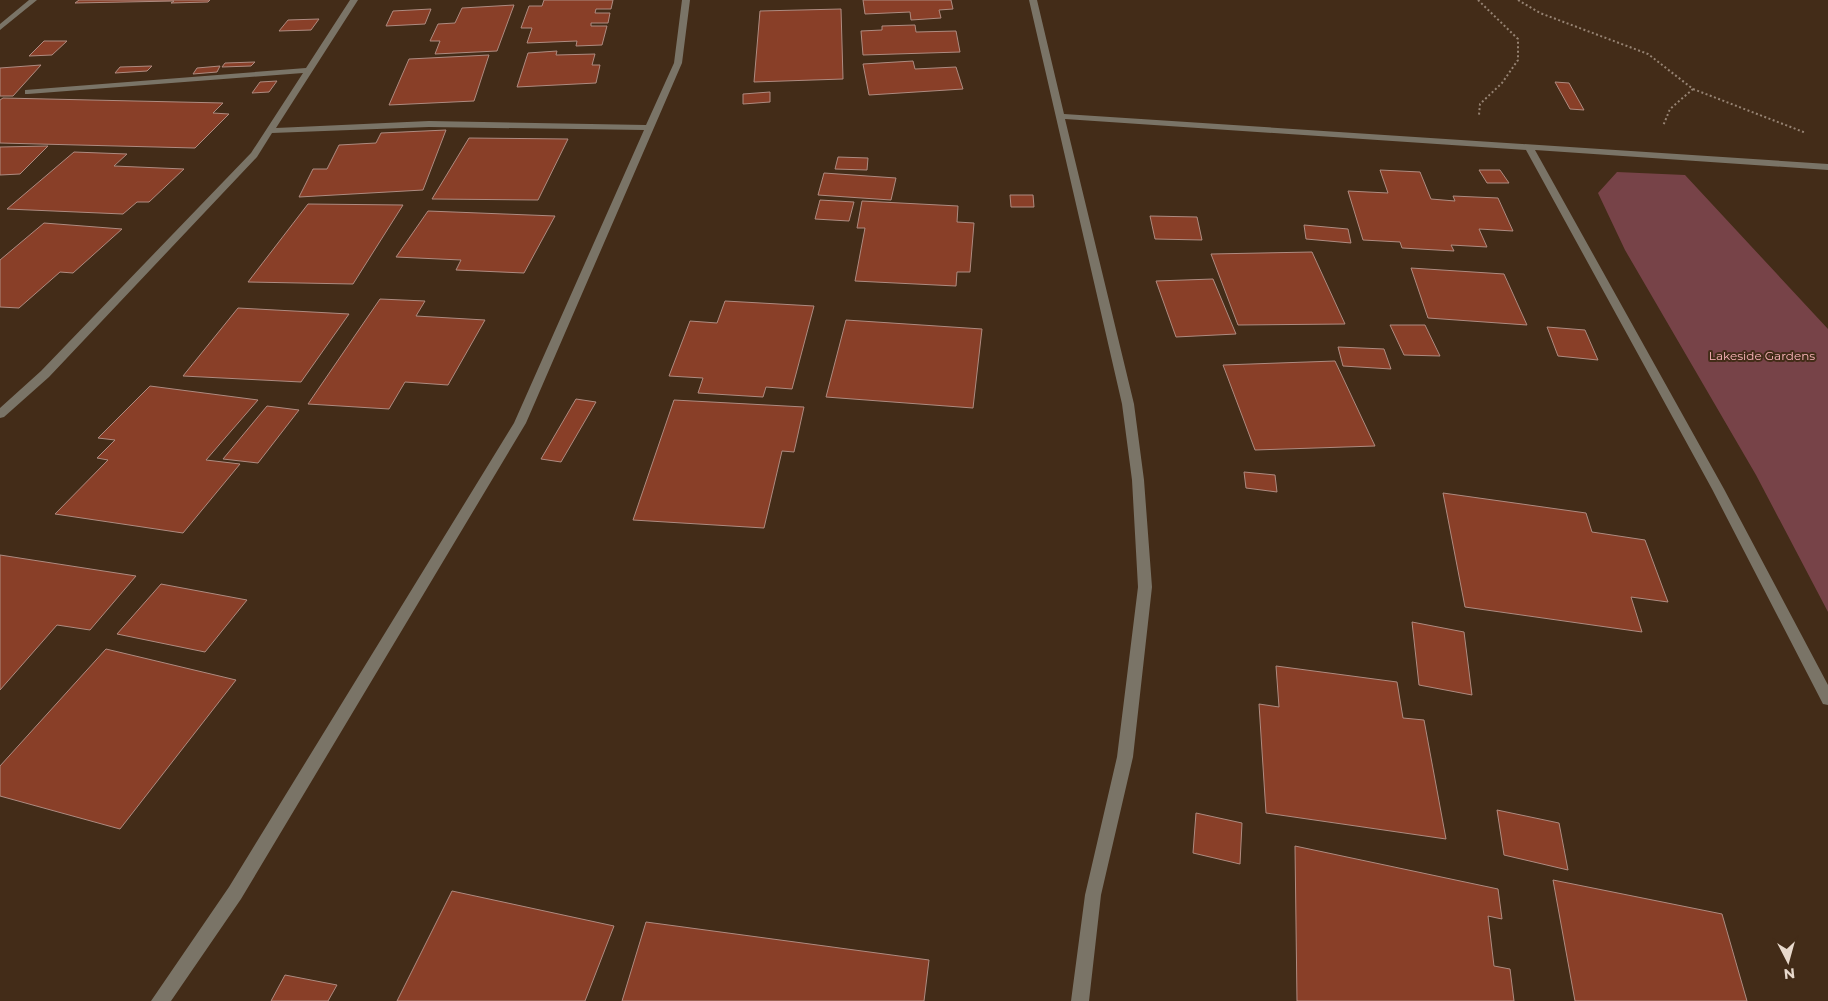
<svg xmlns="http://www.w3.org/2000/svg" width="1828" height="1001" font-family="Montserrat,sans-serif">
<rect width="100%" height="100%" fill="#432c18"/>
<!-- green -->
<path fill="#774348" d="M 1617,172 L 1685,175 L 1828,329 L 1828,612 L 1756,475 L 1625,250 L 1598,193 Z"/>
<!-- building -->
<path fill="#893f28" stroke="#ae8b80" d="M 79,0 L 210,0 L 208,2 L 171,3 L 174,1 L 75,3 Z
M 544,0 L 613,0 L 611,9 L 596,9 L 595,13 L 610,13 L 608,23 L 591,23 L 591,26 L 607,26 L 602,45 L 576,46 L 577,41 L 527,43 L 532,28 L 521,28 L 529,6 L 542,6 Z
M 863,0 L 951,0 L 953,9 L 939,10 L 941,18 L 911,20 L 910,12 L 865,14 Z
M 514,5 L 497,51 L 435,54 L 440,41 L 430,41 L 438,24 L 455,23 L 462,8 Z
M 431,9 L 425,24 L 386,26 L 393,11 Z
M 841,9 L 843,79 L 754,82 L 760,11 Z
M 319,19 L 311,30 L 279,31 L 288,20 Z
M 915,25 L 916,32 L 956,31 L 960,52 L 863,55 L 861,31 L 882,30 L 882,26 Z
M 44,41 L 67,41 L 52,55 L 29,56 Z
M 557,51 L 556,55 L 595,54 L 592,65 L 600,65 L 596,83 L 517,87 L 528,53 Z
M 489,55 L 474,101 L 389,105 L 409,59 Z
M 913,61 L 915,69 L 956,67 L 963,89 L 869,95 L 863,64 Z
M 255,62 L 251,66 L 222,67 L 225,63 Z
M 41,65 L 13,96 L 0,96 L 0,68 Z
M 152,66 L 147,71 L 115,73 L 120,67 Z
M 220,66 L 217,72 L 193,74 L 197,68 Z
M 277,81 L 269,92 L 252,93 L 260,82 Z
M 1555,82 L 1569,83 L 1584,110 L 1570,109 Z
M 770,92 L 770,102 L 743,104 L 743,94 Z
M 3,98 L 223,103 L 213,113 L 229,114 L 195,148 L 0,143 L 0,100 Z
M 446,130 L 423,190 L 299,197 L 313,169 L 327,169 L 339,145 L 376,143 L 381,133 Z
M 469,138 L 568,139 L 538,200 L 432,199 Z
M 48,146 L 20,174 L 0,175 L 0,147 Z
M 74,152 L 127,154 L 114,166 L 184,169 L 149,202 L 137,202 L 123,214 L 7,209 Z
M 838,157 L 868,158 L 867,170 L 835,169 Z
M 1380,170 L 1420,172 L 1431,199 L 1455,201 L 1453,196 L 1498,198 L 1513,231 L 1479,229 L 1487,247 L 1451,245 L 1454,251 L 1402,248 L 1400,242 L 1363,240 L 1348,191 L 1388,193 Z
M 1479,170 L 1500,170 L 1509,183 L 1487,183 Z
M 824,173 L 896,178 L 891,200 L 818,195 Z
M 1010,195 L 1033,195 L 1034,207 L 1011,207 Z
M 820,200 L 854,202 L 849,221 L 815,219 Z
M 862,201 L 958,206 L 957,222 L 974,223 L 970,272 L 957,272 L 956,286 L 855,281 L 865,228 L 857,228 Z
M 308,204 L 403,205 L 353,284 L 248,282 Z
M 428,211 L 555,216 L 524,273 L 456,270 L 461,260 L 396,257 Z
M 1150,216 L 1197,217 L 1202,240 L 1155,239 Z
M 44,223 L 122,229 L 73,273 L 60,272 L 19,308 L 0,307 L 0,260 Z
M 1304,225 L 1348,229 L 1351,243 L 1306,239 Z
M 1312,252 L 1345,324 L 1238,325 L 1211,254 Z
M 1411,268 L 1504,274 L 1527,325 L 1428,318 Z
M 1213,279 L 1236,334 L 1176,337 L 1156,281 Z
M 380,299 L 425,301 L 416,316 L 485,320 L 448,385 L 405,382 L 389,409 L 308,404 Z
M 725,301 L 814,306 L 792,389 L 766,387 L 763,397 L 698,393 L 703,378 L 669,376 L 690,321 L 717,323 Z
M 238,308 L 349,314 L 301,382 L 183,376 Z
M 846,320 L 982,329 L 973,408 L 826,397 Z
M 1390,325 L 1425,325 L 1440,356 L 1404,355 Z
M 1547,327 L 1585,330 L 1598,360 L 1558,356 Z
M 1338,347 L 1384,349 L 1391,369 L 1343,366 Z
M 1335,361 L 1375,446 L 1255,450 L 1223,365 Z
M 150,386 L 258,400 L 206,460 L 240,464 L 183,533 L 55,514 L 108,460 L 97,458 L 115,440 L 98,438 Z
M 576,399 L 596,402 L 561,462 L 541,459 Z
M 674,400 L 804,407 L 794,452 L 782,451 L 764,528 L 633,520 Z
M 267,406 L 299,410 L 258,463 L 223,459 Z
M 1244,472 L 1275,475 L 1277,492 L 1246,488 Z
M 1443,493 L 1586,513 L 1592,532 L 1645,540 L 1668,602 L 1631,597 L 1642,632 L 1465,607 Z
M 0,555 L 136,576 L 90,630 L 57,625 L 0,690 Z
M 161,584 L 247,600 L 205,652 L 117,634 Z
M 1412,622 L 1464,632 L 1472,695 L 1419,685 Z
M 106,649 L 236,680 L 120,829 L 0,796 L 0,766 Z
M 1276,666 L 1397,682 L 1403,718 L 1424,720 L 1446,839 L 1266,813 L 1259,704 L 1279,707 Z
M 1497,810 L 1559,823 L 1568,870 L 1504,855 Z
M 1196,813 L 1242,823 L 1240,864 L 1193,853 Z
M 1295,846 L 1498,889 L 1502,919 L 1488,916 L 1494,966 L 1510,969 L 1514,1001 L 1297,1001 Z
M 1553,880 L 1722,914 L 1747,1001 L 1575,1001 Z
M 452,891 L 614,926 L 585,1001 L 397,1001 Z
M 646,922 L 929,960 L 924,1001 L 622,1001 Z
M 285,975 L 337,985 L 328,1001 L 271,1001 Z"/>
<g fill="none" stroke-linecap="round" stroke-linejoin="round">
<!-- path -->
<path stroke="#968373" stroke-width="2" stroke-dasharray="2 2.5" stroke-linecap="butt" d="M 1478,0 L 1518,39 L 1518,60 L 1502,83 L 1480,104 L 1479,115
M 1518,0 L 1540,13 L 1648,54 L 1693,89 L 1670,109 L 1663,126
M 1693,89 L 1806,133"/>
<!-- minor -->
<path fill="#7a7467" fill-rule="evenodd" d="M 29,0 L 37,0 L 0,30 L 0,24 Z
M 350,0 L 358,0 L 276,128 L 429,121 L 646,125 L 674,63 L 682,0 L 690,0 L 682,63 L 526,423 L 241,899 L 171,1001 L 151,1001 L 229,887 L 514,423 L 644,130 L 429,127 L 272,133 L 257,157 L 49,377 L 4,417 L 0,418 L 0,408 L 41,371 L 251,153 L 303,73 L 28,94 L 25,94 L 25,90 L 306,68 Z
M 1029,0 L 1037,0 L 1064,114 L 1828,164 L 1828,170 L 1535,150 L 1724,489 L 1828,685 L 1828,705 L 1823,704 L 1712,489 L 1526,150 L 1065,119 L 1134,404 L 1144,480 L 1152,587 L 1133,757 L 1101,895 L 1089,1001 L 1071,1001 L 1085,895 L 1117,757 L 1138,587 L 1132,480 L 1122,404 Z"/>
</g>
<g text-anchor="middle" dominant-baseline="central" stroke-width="4" stroke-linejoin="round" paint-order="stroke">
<!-- park labels -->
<g font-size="12" fill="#fdb6bb" stroke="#432c18">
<text x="1762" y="355">Lakeside Gardens</text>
</g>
</g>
<!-- north arrow -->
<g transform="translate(1788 961) rotate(174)" stroke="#432c18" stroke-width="4" paint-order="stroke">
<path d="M0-4L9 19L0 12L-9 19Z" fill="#e8d9cc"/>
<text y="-8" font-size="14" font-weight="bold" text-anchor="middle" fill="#e8d9cc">N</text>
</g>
</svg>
